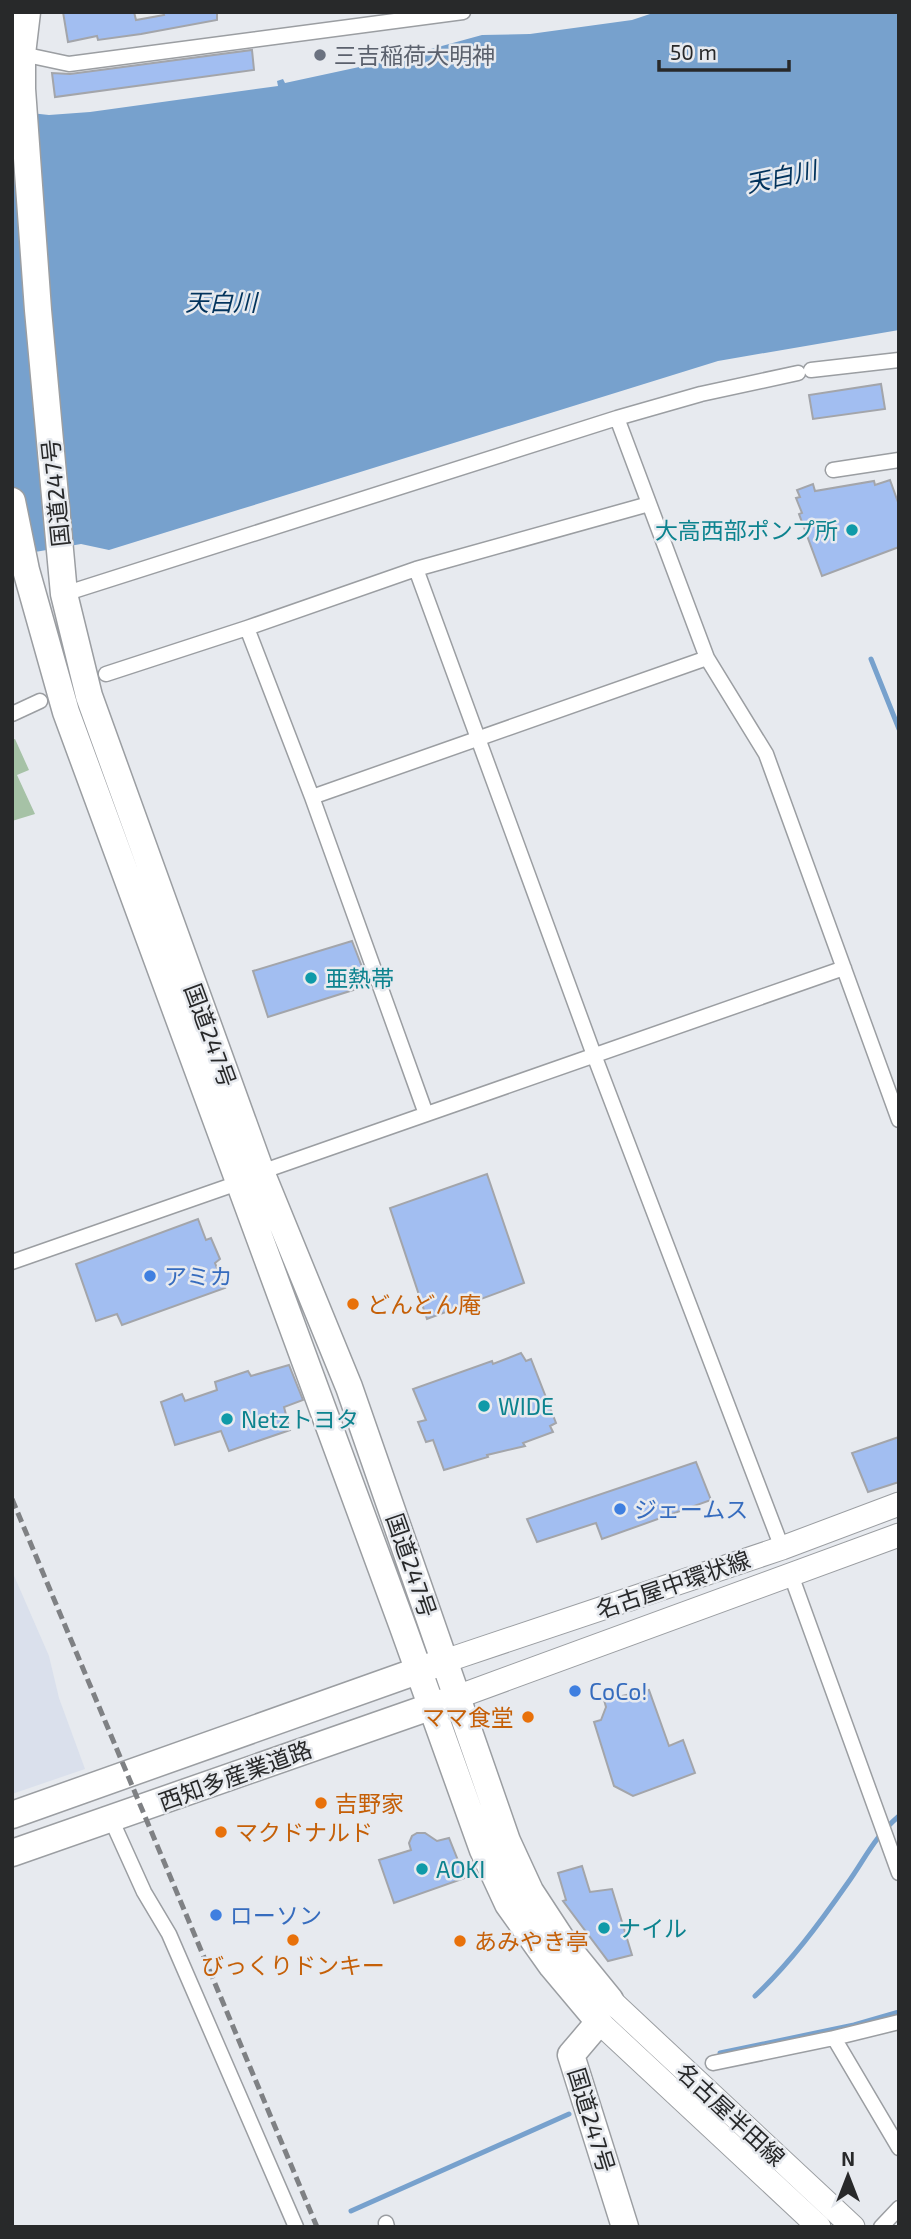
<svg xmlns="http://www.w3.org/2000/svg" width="911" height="2239" font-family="'Exo 2','Noto Sans JP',sans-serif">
<rect width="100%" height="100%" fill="#e7eaef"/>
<!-- built -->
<path fill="#dae0ec" d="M 12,1571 L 49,1656 L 59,1698 L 85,1769 L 12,1794 Z"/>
<!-- green -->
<path fill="#a6c2a6" d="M 15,739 L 29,770 L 17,775 L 35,814 L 12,821 L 12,740 Z"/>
<!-- water -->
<path fill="#77a1cd" d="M 656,12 L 899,12 L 899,330 L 718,361 L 109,550 L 81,544 L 12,556 L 12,111 L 49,115 L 90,112 L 278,86 L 277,81 L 283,79 L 285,83 L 387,61 L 482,35 L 530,34 L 632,20 Z"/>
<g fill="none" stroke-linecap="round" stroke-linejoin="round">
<!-- stream -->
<path stroke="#77a1cd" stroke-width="5" d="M 871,659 L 899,729
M 755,1996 C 790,1963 819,1924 847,1884 C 865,1859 874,1837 899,1816
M 720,2053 L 854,2025 L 899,2012
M 351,2211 L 569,2114"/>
</g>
<!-- building -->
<path fill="#a2bef1" stroke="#a3a5aa" stroke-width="2" d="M 63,12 L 134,12 L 136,20 L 164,15 L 163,12 L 217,12 L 217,20 L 141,34 L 98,40 L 97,36 L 68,42 Z
M 252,50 L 254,70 L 55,97 L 52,73 L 70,74 Z
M 881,384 L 885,409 L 813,419 L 809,395 Z
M 890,480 L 899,505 L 899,547 L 822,576 L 799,514 L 802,513 L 796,498 L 800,497 L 797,490 L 813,484 L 815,491 L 874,481 L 875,485 Z
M 352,941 L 369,985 L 268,1017 L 253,971 Z
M 487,1174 L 524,1283 L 427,1319 L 390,1208 Z
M 198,1219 L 206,1240 L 211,1238 L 220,1259 L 215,1263 L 225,1288 L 122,1325 L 117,1314 L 96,1321 L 76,1264 Z
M 521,1353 L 526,1361 L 531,1359 L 556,1423 L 550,1426 L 553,1432 L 523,1443 L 525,1446 L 487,1455 L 488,1457 L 444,1470 L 433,1440 L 426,1442 L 418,1422 L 426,1420 L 413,1389 L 492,1361 L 493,1364 Z
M 289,1365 L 303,1400 L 284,1407 L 290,1430 L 229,1451 L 221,1431 L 175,1445 L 161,1402 L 182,1394 L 185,1401 L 217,1390 L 215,1382 L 248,1371 L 251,1376 Z
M 899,1437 L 899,1482 L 868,1492 L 852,1453 Z
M 696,1462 L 711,1500 L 602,1539 L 596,1523 L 537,1542 L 527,1519 Z
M 649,1690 L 669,1746 L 683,1740 L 695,1773 L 633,1796 L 614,1786 L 594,1722 L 601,1720 L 606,1707 L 604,1700 Z
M 417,1833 L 425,1833 L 437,1841 L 449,1838 L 465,1878 L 394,1903 L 379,1860 L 411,1850 L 409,1843 L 412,1836 Z
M 582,1866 L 590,1892 L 612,1889 L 632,1955 L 608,1961 L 563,1901 L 566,1900 L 558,1873 Z"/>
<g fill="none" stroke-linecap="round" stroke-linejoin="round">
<defs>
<path id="street" d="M 22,54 L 69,64 L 463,12
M 811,370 L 899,360
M 617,418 L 707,658 L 766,754 L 899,1120
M 833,470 L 899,460
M 416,569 L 594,1055 L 782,1548
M 64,594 L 617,418 L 701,394 L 798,373
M 247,628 L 312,797 L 426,1114
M 106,674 L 247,628 L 416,569 L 649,504
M 12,714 L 40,701
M 312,797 L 707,658
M 261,1172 L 844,968
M 12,1262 L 238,1183
M 791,1575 L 899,1873
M 111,1819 L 144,1892 L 169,1934 L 296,2227
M 834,2038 L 899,2148
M 713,2063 L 834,2038 L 899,2022
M 386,2223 L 387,2227
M 881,2227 L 899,2208"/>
<path id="primary" d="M 445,1661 L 782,1548 L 899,1504
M 457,1697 L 899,1535
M 610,2000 L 853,2227
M 599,2022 L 819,2227"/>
<path id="highway" d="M 27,12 L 22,54 L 22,89 L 38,310 L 64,594 L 89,696 L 261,1172 L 349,1387 L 507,1841 L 530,1891 L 566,1946 L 610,2000
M 12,501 L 26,570 L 66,712 L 403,1627 L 483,1850 L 508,1904 L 552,1966 L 599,2022 L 571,2055 L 625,2227
M 12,1815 L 434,1665
M 12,1853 L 447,1701"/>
</defs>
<!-- street casing -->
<use href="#street" stroke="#9b9ea2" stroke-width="17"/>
<!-- primary casing -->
<use href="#primary" stroke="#9b9ea2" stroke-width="25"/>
<!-- highway casing -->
<use href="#highway" stroke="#9b9ea2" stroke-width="29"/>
<!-- street -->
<use href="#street" stroke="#fff" stroke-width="14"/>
<!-- primary -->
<use href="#primary" stroke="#fff" stroke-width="23"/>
<!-- highway -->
<use href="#highway" stroke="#fff" stroke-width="26"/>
<!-- rail -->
<path stroke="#7f8184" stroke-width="5" stroke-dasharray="10 5" stroke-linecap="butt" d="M 12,1499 L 317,2227"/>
</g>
<!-- markers -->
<circle fill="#6b7280" stroke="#e7eaef" stroke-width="2.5" cx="320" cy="55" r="7"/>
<g fill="#0f9aa8" stroke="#e7eaef" stroke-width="2.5">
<circle cx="852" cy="530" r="7"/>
<circle cx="311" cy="978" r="7"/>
<circle cx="484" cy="1406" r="7"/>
<circle cx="227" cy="1419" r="7"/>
<circle cx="422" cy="1869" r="7"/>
<circle cx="604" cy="1928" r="7"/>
</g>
<g fill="#3f7fe0" stroke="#e7eaef" stroke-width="2.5">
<circle cx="150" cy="1276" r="7"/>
<circle cx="620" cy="1509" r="7"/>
<circle cx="575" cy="1691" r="7"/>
<circle cx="216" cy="1915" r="7"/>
</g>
<g fill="#e8710a" stroke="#e7eaef" stroke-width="2.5">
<circle cx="353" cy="1304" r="7"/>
<circle cx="528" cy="1717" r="7"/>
<circle cx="321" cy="1803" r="7"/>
<circle cx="221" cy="1832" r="7"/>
<circle cx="293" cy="1940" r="7"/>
<circle cx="460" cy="1941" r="7"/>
</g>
<g text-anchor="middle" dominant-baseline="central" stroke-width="5" stroke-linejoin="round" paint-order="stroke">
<!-- worship labels -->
<g font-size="23" fill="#5b616d" stroke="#e7eaef" text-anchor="start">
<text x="334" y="55">三吉稲荷大明神</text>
</g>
<!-- street labels -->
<g font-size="23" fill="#28292a" stroke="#e7eaef">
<text transform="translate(55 493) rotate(-96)">国道247号</text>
<text transform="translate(211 1035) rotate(70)">国道247号</text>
<text transform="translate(412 1565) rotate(71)">国道247号</text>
<text transform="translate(673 1584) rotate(-19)">名古屋中環状線</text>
<text transform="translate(235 1775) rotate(-20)">西知多産業道路</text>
<text transform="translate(731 2114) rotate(43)">名古屋半田線</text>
<text transform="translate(592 2120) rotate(73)">国道247号</text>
</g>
<!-- culture labels -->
<g font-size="23" fill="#0d838f" stroke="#e7eaef" text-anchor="start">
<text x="838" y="530" text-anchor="end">大高西部ポンプ所</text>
<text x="325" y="978">亜熱帯</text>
<text x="498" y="1406">WIDE</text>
<text x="241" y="1419">Netzトヨタ</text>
<text x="436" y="1869">AOKI</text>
<text x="618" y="1928">ナイル</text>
</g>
<!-- shop labels -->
<g font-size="23" fill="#366cbe" stroke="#e7eaef" text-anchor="start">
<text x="164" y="1276">アミカ</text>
<text x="634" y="1509">ジェームス</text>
<text x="589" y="1691">CoCo!</text>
<text x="230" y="1915">ローソン</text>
</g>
<!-- food labels -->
<g font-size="23" fill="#c56008" stroke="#e7eaef" text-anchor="start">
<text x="367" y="1304">どんどん庵</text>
<text x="514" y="1717" text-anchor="end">ママ食堂</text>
<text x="335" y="1803">吉野家</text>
<text x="235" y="1832">マクドナルド</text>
<text x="474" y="1941">あみやき亭</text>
<text x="293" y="1965" text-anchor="middle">びっくりドンキー</text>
</g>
<!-- water labels -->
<g font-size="24" font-style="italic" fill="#02335c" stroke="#e7eaef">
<text transform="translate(781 176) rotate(-12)">天白川</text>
<text x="221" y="301">天白川</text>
</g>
</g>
<!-- border -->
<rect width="911" height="2239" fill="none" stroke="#28292a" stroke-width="28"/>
<!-- north arrow -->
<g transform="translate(848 2176)" stroke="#e7eaef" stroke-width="5" paint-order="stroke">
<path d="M0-5L12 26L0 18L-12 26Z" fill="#28292a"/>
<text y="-10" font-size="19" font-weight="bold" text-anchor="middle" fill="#28292a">N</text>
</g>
<!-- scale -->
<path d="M659 60v10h130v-10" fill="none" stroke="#28292a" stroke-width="3.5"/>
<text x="670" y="60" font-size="21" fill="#28292a" stroke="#e7eaef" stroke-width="5" paint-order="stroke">50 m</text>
</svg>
